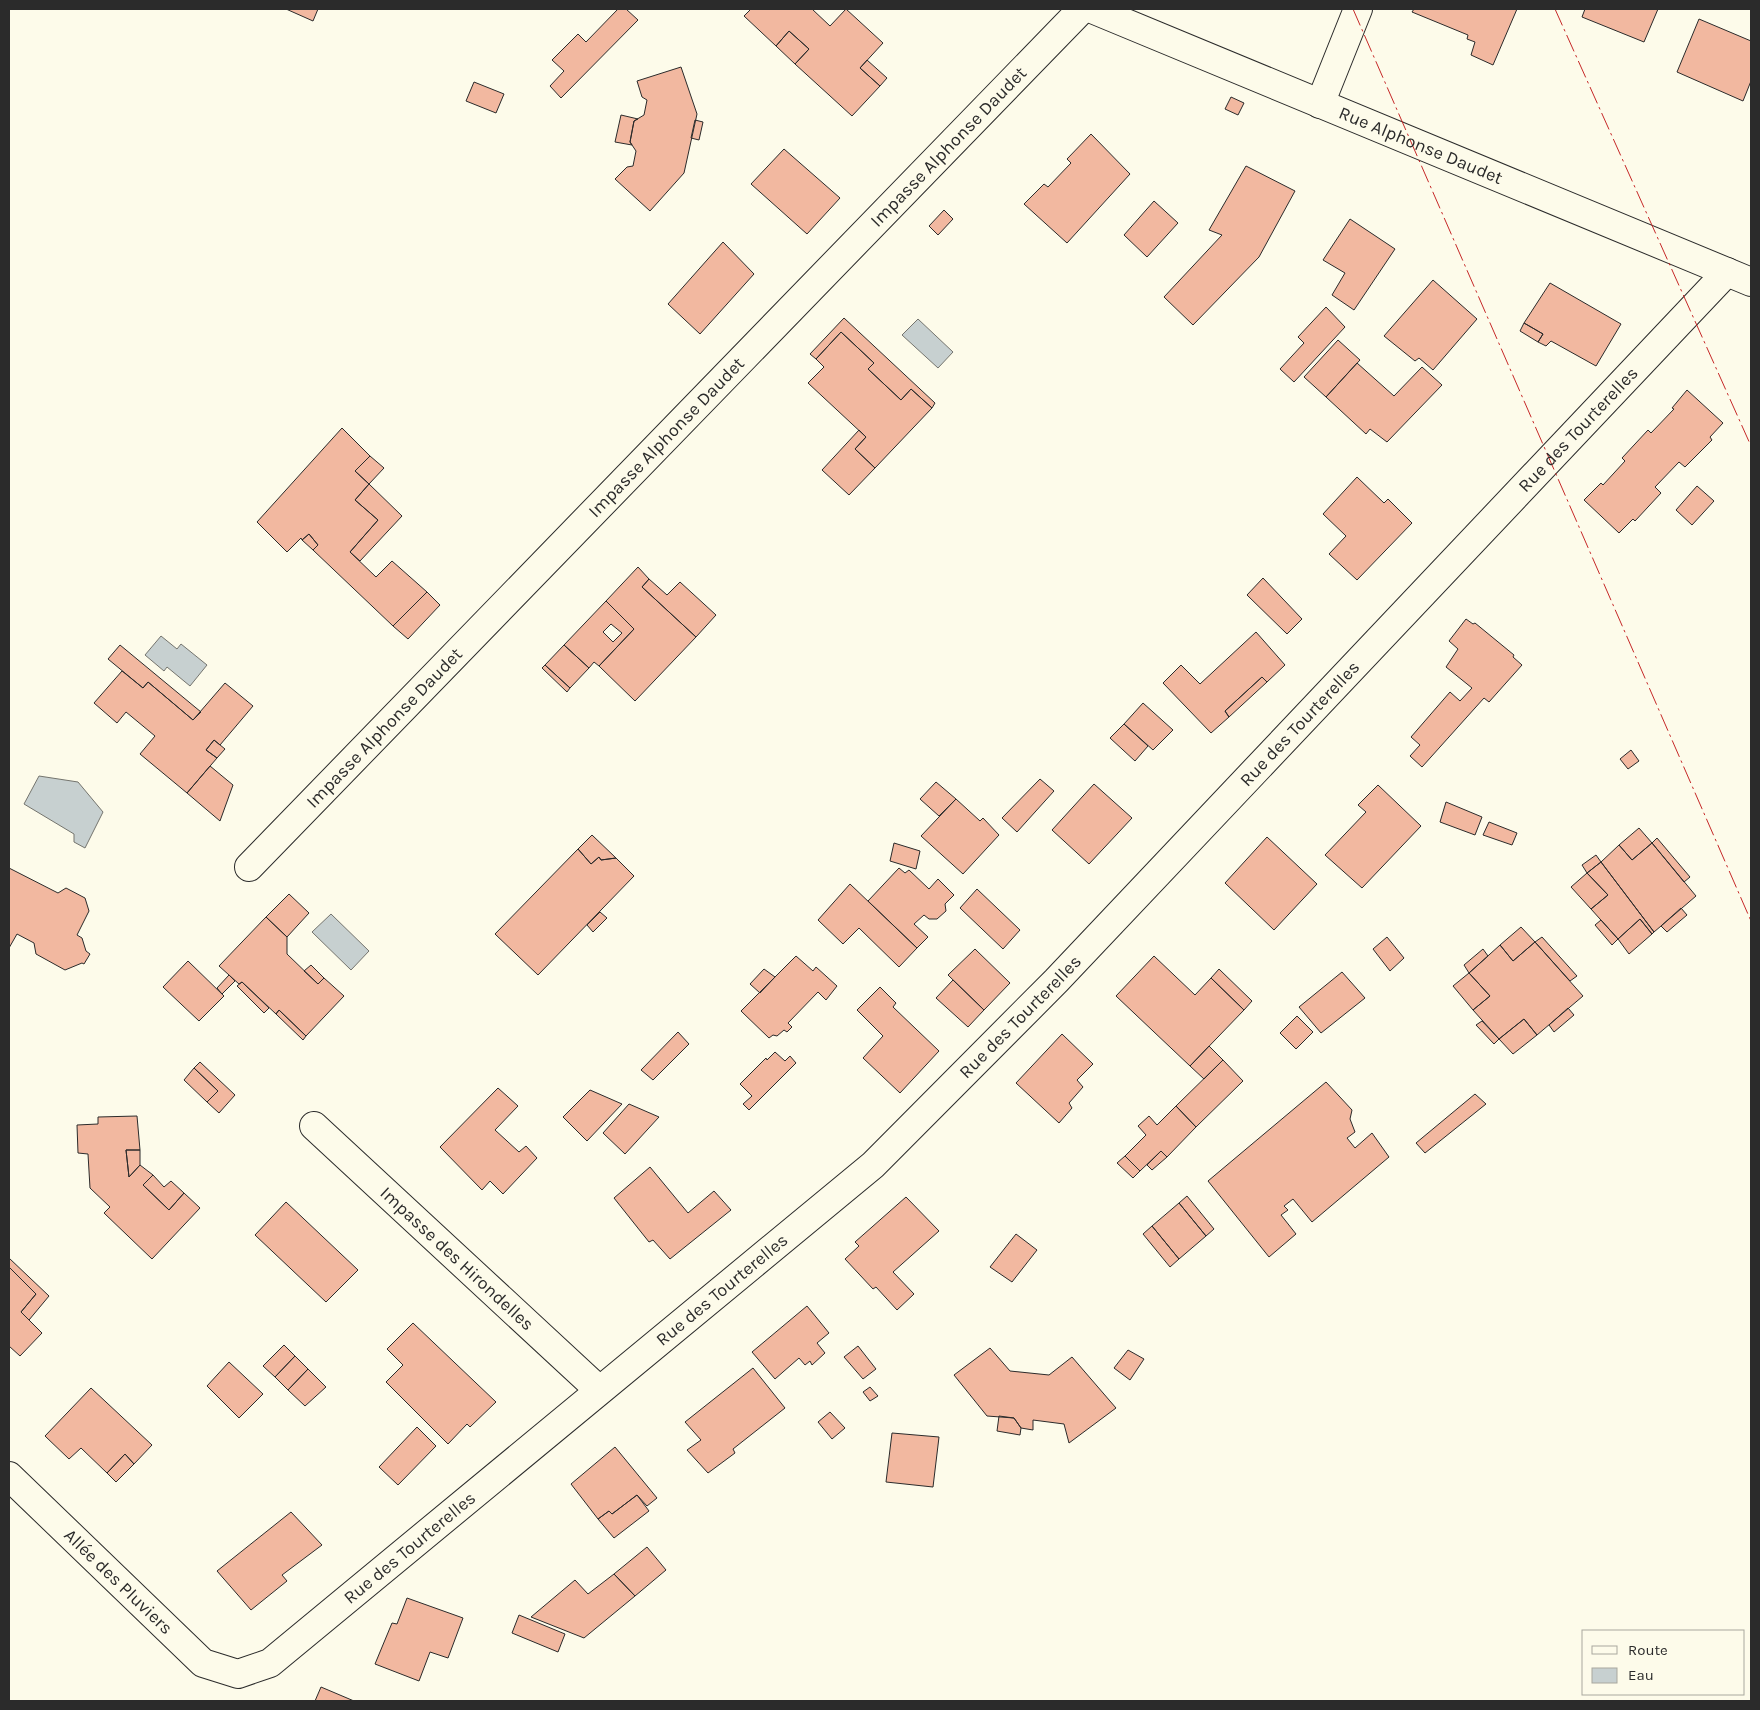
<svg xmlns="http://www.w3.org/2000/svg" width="1760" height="1710" font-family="Karla,sans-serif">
<rect width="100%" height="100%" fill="#fdfbea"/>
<!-- water -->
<path fill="#c7d0d0" stroke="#74746e" d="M 918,319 L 953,352 L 938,368 L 902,335 Z
M 161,636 L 177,649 L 181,644 L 207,665 L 190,686 L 167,667 L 164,671 L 145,655 Z
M 39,776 L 78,782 L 103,812 L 85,848 L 74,842 L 74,834 L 24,804 Z
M 331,914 L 369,951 L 351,970 L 312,932 Z"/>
<!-- building -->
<path fill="#f2b8a0" stroke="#2b2b2b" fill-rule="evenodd" d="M 286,9 L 318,9 L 313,21 Z
M 618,9 L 626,9 L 638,20 L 561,98 L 550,86 L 564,71 L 552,60 L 578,34 L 586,42 Z
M 751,9 L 812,9 L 830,26 L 846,9 L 883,43 L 860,68 L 880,86 L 852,116 L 795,64 L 809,49 L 789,31 L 776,46 L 744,16 Z
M 1414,9 L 1517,9 L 1493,65 L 1471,55 L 1475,42 L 1467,39 L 1468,35 L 1412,12 Z
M 1585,9 L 1658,9 L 1644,42 L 1582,17 Z
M 1699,19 L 1751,41 L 1751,81 L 1743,101 L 1677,72 Z
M 789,31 L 809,49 L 795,64 L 776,46 Z
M 867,60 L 887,78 L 880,86 L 860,68 Z
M 681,67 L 697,114 L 684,173 L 650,211 L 615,179 L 627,167 L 633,166 L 636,151 L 630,142 L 634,121 L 644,115 L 647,100 L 642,97 L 637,81 Z
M 474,82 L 504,94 L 496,113 L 466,101 Z
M 1231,97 L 1244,103 L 1238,115 L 1225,109 Z
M 621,115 L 638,119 L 634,121 L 630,142 L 632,145 L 615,142 Z
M 695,120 L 703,122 L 699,140 L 691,138 Z
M 1091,134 L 1130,174 L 1067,243 L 1024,204 L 1044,184 L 1048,187 L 1071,163 L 1067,159 Z
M 784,149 L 840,198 L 807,234 L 751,184 Z
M 1246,166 L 1295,191 L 1259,257 L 1193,325 L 1164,297 L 1222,235 L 1209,230 Z
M 1154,201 L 1178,223 L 1147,257 L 1124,235 Z
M 944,210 L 953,219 L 938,235 L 929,226 Z
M 1350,219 L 1395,249 L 1354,310 L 1332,295 L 1345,273 L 1323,260 Z
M 723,242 L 754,274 L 700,334 L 668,304 Z
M 1433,280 L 1477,319 L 1433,370 L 1419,358 L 1415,361 L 1384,336 Z
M 1550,283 L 1621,324 L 1596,366 L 1551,341 L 1546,346 L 1538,342 L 1543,334 L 1524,323 Z
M 1326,307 L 1345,327 L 1294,382 L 1280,369 L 1304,343 L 1298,337 Z
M 844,318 L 935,403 L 932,408 L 911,389 L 901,400 L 868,369 L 874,363 L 841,332 L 816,359 L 810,354 Z
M 1524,323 L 1543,334 L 1538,342 L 1520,331 Z
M 841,332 L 874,363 L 868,369 L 901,400 L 911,389 L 932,408 L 875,468 L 855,449 L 866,437 L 808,383 L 824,367 L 816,359 Z
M 1338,340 L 1360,360 L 1326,397 L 1304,377 Z
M 1357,363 L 1394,396 L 1422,367 L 1442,385 L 1387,442 L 1370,429 L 1366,434 L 1326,397 Z
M 1687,390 L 1723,423 L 1710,437 L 1712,440 L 1685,467 L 1679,462 L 1655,487 L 1661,493 L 1635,521 L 1633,519 L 1619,533 L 1584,500 L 1601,483 L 1603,485 L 1625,461 L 1622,458 L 1648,430 L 1651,433 L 1674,409 L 1672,408 Z
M 342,428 L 370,456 L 355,471 L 369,484 L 355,500 L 378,520 L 350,552 L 376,577 L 392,561 L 427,592 L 393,626 L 313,550 L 318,545 L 309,534 L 302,540 L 301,538 L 287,552 L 257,522 Z
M 859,430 L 866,437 L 855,449 L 875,468 L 849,495 L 822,470 Z
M 370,456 L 384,468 L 369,484 L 355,471 Z
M 1357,477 L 1384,503 L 1388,499 L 1412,523 L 1357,580 L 1329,554 L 1346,536 L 1323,514 Z
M 369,484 L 402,516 L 360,561 L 350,552 L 378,520 L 355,500 Z
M 1697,486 L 1714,501 L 1692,525 L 1676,510 Z
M 309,534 L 318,545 L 313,550 L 302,540 Z
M 638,567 L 649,579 L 642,587 L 696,637 L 635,701 L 599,666 L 634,629 L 606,601 Z
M 1263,578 L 1302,619 L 1287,634 L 1247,595 Z
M 649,579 L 667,595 L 680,582 L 716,615 L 696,637 L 642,587 Z
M 427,592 L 440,605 L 408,639 L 393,626 Z
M 606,601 L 634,629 L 599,666 L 594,662 L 589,668 L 564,645 ZM 611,624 L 622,633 L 613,642 L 603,632 Z
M 1466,619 L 1473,624 L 1475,623 L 1514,655 L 1513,657 L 1522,665 L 1489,702 L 1484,698 L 1422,767 L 1410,756 L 1420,745 L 1411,737 L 1450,692 L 1460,701 L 1472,688 L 1446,667 L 1458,649 L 1449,641 Z
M 1256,632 L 1285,665 L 1267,682 L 1262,677 L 1225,711 L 1229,717 L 1211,733 L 1163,683 L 1181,665 L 1200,684 Z
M 120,645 L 201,712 L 193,720 L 148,682 L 143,688 L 108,659 Z
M 564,645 L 589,668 L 570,688 L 545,665 Z
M 545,665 L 570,688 L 567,692 L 542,668 Z
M 122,671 L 143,688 L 148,682 L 193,720 L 225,683 L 253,706 L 220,745 L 214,740 L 206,750 L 217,758 L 187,793 L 140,754 L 155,736 L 126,712 L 117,723 L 94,703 Z
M 1262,677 L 1267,682 L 1229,717 L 1225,711 Z
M 1143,703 L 1173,730 L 1153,750 L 1124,724 Z
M 1124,724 L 1148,746 L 1135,761 L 1110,738 Z
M 214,740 L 225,749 L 217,758 L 206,750 Z
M 1631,750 L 1639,761 L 1628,769 L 1620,759 Z
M 210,766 L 233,785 L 220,821 L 187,793 Z
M 1040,779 L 1054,791 L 1017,832 L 1002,818 Z
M 936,782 L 956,799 L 939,816 L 920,799 Z
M 1094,784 L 1132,818 L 1089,864 L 1052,830 Z
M 1378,785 L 1421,826 L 1362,888 L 1325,855 L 1366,812 L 1358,805 Z
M 956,799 L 980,821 L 983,818 L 999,835 L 963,874 L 921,836 Z
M 1446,802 L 1482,817 L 1475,835 L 1440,822 Z
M 1489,822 L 1517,833 L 1512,845 L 1483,835 Z
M 1639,828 L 1652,843 L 1632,860 L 1619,845 Z
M 592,835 L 616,858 L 601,860 L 599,857 L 591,864 L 578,849 Z
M 1267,837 L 1317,884 L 1274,930 L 1225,883 Z
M 1657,838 L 1690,877 L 1684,882 L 1652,843 Z
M 894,843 L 920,851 L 916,869 L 890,861 Z
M 1652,843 L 1696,896 L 1654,932 L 1601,862 L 1619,845 L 1632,860 Z
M 578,849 L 591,864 L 599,857 L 601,860 L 616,858 L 634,876 L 538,975 L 495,934 Z
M 1596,855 L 1601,862 L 1587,873 L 1582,865 Z
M 1601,862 L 1654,932 L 1652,934 L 1640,919 L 1618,939 L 1591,909 L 1608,895 L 1587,873 Z
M 9,868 L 58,893 L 66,888 L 85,898 L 89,911 L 77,935 L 82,938 L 86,951 L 90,954 L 84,964 L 82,963 L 65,970 L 36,954 L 34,943 L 17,934 L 9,948 Z
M 899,868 L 905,873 L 909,870 L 929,889 L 938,879 L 954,895 L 945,904 L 946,911 L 937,919 L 929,919 L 924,915 L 914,924 L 928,937 L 917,948 L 868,901 Z
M 1587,873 L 1608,895 L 1591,909 L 1571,887 Z
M 850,884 L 917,948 L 899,967 L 859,928 L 843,944 L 818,920 Z
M 977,889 L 1020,930 L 1003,949 L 960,908 Z
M 289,894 L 309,913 L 287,937 L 266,917 Z
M 1681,908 L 1687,915 L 1667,932 L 1661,926 Z
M 600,912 L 607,918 L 593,932 L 587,925 Z
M 266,917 L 287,937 L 287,954 L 318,984 L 324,978 L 344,996 L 306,1036 L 279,1010 L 276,1014 L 242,982 L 239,984 L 219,966 Z
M 1640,919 L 1652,934 L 1629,954 L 1618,939 Z
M 1601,920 L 1618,939 L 1612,945 L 1595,925 Z
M 1521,927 L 1535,942 L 1513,961 L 1500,945 Z
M 1387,937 L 1404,958 L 1390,971 L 1373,949 Z
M 1542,937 L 1577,976 L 1570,981 L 1535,942 Z
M 1535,942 L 1583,996 L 1537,1035 L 1524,1019 L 1499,1039 L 1473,1010 L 1490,996 L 1469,973 L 1500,945 L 1513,961 Z
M 975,949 L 1010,983 L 984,1010 L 948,975 Z
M 1483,949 L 1488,956 L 1469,973 L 1464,965 Z
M 796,956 L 813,971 L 816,967 L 837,986 L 826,1000 L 818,992 L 788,1023 L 792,1027 L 787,1032 L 784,1030 L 777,1036 L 773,1035 L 769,1038 L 741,1011 Z
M 1154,956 L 1195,995 L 1211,978 L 1244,1010 L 1190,1066 L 1116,996 Z
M 188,961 L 224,996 L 199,1021 L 163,987 Z
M 311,965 L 324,978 L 318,984 L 304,971 Z
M 764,969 L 775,977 L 760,993 L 750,984 Z
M 1219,969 L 1252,1001 L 1244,1010 L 1211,978 Z
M 1342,972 L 1365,998 L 1321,1033 L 1299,1007 Z
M 1469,973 L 1490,996 L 1473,1010 L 1453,986 Z
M 229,975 L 235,981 L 222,994 L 217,988 Z
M 953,980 L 984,1010 L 968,1027 L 936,998 Z
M 242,982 L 269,1008 L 264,1013 L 237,986 Z
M 880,987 L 896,1003 L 893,1007 L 939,1051 L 900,1093 L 863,1058 L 883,1036 L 857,1010 Z
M 1568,1008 L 1574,1015 L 1554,1032 L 1549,1025 Z
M 279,1010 L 306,1036 L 303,1040 L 276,1014 Z
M 1297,1016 L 1313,1032 L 1296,1049 L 1280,1033 Z
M 1524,1019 L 1537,1035 L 1513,1054 L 1499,1039 Z
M 1482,1021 L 1499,1039 L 1494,1044 L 1476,1025 Z
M 678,1032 L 689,1044 L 653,1080 L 641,1070 Z
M 1062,1034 L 1093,1064 L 1077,1080 L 1083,1087 L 1069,1103 L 1072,1108 L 1059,1123 L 1016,1083 Z
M 1209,1046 L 1223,1060 L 1204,1079 L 1190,1066 Z
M 775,1052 L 785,1061 L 790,1056 L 796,1063 L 749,1110 L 743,1104 L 752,1096 L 740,1084 L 766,1058 L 767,1060 Z
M 1223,1060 L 1243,1081 L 1196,1127 L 1176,1106 Z
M 200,1062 L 235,1095 L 219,1113 L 207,1102 L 218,1091 L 194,1068 Z
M 194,1068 L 218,1091 L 207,1102 L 184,1080 Z
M 1326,1082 L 1352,1110 L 1350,1119 L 1355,1132 L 1347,1138 L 1355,1148 L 1372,1133 L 1389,1157 L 1312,1222 L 1293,1199 L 1284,1206 L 1288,1210 L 1281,1215 L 1296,1234 L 1269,1257 L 1208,1181 Z
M 498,1088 L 518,1106 L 495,1130 L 519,1152 L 526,1146 L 537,1158 L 503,1194 L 490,1181 L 482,1190 L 440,1147 Z
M 590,1090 L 622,1104 L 587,1141 L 563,1117 Z
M 1475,1094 L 1486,1104 L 1425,1153 L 1416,1143 Z
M 629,1104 L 659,1117 L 625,1154 L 603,1133 Z
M 1176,1106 L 1196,1127 L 1167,1157 L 1161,1151 L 1140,1171 L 1125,1156 L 1146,1135 L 1138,1126 L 1149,1116 L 1157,1125 Z
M 137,1116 L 140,1150 L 126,1150 L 129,1177 L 140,1165 L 153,1175 L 143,1185 L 169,1210 L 184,1193 L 200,1208 L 152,1259 L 104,1213 L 110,1207 L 90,1188 L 88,1154 L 78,1153 L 77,1125 L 98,1124 L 98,1117 Z
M 126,1150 L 140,1150 L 140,1165 L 129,1177 Z
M 1161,1151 L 1167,1157 L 1152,1170 L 1147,1165 Z
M 1125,1156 L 1140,1171 L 1133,1178 L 1117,1163 Z
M 650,1167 L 688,1213 L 714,1191 L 731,1210 L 670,1259 L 653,1240 L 649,1242 L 614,1198 Z
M 153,1175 L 164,1187 L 171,1181 L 184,1193 L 169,1210 L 143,1185 Z
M 1187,1196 L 1214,1229 L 1206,1236 L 1179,1203 Z
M 906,1197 L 939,1231 L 893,1272 L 914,1294 L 897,1310 L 876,1287 L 873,1289 L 845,1259 L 859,1246 L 855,1242 Z
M 286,1202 L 358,1270 L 326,1302 L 255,1235 Z
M 1179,1203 L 1206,1236 L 1179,1259 L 1152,1226 Z
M 1152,1226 L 1179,1259 L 1170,1267 L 1143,1234 Z
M 1016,1234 L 1037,1250 L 1012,1282 L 990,1267 Z
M 9,1258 L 49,1296 L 29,1320 L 21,1312 L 36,1294 L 9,1267 Z
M 9,1267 L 36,1294 L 21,1312 L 42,1333 L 20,1356 L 9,1346 Z
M 807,1306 L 829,1333 L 817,1343 L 825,1353 L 812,1365 L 810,1361 L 805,1365 L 799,1358 L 775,1379 L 752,1352 Z
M 413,1323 L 496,1402 L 470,1427 L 467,1424 L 448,1444 L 386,1382 L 403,1365 L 387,1349 Z
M 284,1345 L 295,1356 L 275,1377 L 263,1366 Z
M 858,1346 L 876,1369 L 863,1379 L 844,1357 Z
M 990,1348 L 1010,1371 L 1049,1375 L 1072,1357 L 1116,1408 L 1069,1443 L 1064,1424 L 1033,1420 L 1033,1430 L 1021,1428 L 1014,1418 L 987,1416 L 954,1375 Z
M 1128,1350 L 1144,1359 L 1130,1380 L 1114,1368 Z
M 295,1356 L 308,1369 L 288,1390 L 275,1377 Z
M 229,1362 L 263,1394 L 239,1418 L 207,1386 Z
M 753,1368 L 785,1408 L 733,1449 L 735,1453 L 708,1473 L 687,1450 L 701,1440 L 685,1422 Z
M 308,1369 L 326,1387 L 305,1406 L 288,1390 Z
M 870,1387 L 878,1396 L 870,1401 L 863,1392 Z
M 91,1388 L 152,1445 L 134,1464 L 125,1454 L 107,1473 L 81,1448 L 69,1459 L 45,1436 Z
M 830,1412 L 845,1428 L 832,1439 L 818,1422 Z
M 999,1416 L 1014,1418 L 1021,1428 L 1020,1435 L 997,1431 Z
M 417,1427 L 436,1446 L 398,1485 L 379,1467 Z
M 892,1433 L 939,1437 L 933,1487 L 886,1482 Z
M 615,1447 L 657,1498 L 647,1506 L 637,1495 L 612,1514 L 609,1511 L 598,1519 L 571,1484 Z
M 125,1454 L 134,1464 L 116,1482 L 107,1473 Z
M 637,1495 L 649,1511 L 614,1538 L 598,1519 L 609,1511 L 612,1514 Z
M 291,1512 L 322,1545 L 282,1575 L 287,1581 L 251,1610 L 217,1571 Z
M 647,1547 L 666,1570 L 635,1596 L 614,1574 Z
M 614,1574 L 635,1596 L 584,1638 L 531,1617 L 575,1580 L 588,1594 Z
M 407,1598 L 463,1618 L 448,1658 L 430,1652 L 419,1681 L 375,1664 L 392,1623 L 397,1624 Z
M 519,1615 L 565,1634 L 558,1652 L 512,1633 Z
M 321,1687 L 354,1701 L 315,1701 Z"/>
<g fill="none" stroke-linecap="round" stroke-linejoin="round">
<defs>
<g id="street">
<path d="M 1320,104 L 1358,9"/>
<path id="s1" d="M 249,867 L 1082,9"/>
<path id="s2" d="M 314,1126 L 599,1390"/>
<path id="s3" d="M 9,1476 L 203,1663 L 238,1674 L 270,1663 L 873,1165 L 1056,981 L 1727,272"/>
</g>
<g id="secondary">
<path id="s4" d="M 1092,9 L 1751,282"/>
</g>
</defs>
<!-- street casing -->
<use href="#street" stroke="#2b2b2b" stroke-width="30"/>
<!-- secondary casing -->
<use href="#secondary" stroke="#2b2b2b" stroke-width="30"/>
<!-- street -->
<use href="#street" stroke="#fdfbea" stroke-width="28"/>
<!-- secondary -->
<use href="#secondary" stroke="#fdfbea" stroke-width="28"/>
<!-- hedge -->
<path stroke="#34623c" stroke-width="4" stroke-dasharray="2.5 4" stroke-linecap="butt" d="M 1201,10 L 1201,9"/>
<!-- power -->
<path stroke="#c62828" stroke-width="1" stroke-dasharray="18 4 2.5 4" stroke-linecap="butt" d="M 1353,9 L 1751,921
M 1555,9 L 1751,446"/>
</g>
<g text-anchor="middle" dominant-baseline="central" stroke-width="4" stroke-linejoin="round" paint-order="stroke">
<!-- street labels -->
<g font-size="18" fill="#2b2b2b" stroke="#fdfbea">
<text stroke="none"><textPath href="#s4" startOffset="356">Rue Alphonse Daudet</textPath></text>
<text stroke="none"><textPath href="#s1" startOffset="1004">Impasse Alphonse Daudet</textPath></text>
<text stroke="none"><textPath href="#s3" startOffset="2141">Rue des Tourterelles</textPath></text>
<text stroke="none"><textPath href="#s1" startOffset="599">Impasse Alphonse Daudet</textPath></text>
<text stroke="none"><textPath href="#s3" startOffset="1736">Rue des Tourterelles</textPath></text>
<text stroke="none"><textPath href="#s1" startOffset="194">Impasse Alphonse Daudet</textPath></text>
<text stroke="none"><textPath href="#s3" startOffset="1331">Rue des Tourterelles</textPath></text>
<text stroke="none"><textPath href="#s2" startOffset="195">Impasse des Hirondelles</textPath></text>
<text stroke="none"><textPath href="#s3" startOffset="926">Rue des Tourterelles</textPath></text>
<text stroke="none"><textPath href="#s3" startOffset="521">Rue des Tourterelles</textPath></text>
<text stroke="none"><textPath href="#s3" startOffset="152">Allée des Pluviers</textPath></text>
</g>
</g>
<!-- border -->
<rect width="1760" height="1710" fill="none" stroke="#2b2b2b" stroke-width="20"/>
<!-- legend -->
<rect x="1582" y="1630" width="162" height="65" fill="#fdfbea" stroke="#a9a89e"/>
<rect x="1592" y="1646" width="25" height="8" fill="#fdfbea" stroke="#a9a89e"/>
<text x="1628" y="1655" font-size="15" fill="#2b2b2b">Route</text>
<rect x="1592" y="1668" width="25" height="15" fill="#c7d0d0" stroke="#a9a89e"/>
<text x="1628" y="1680" font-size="15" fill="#2b2b2b">Eau</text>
</svg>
